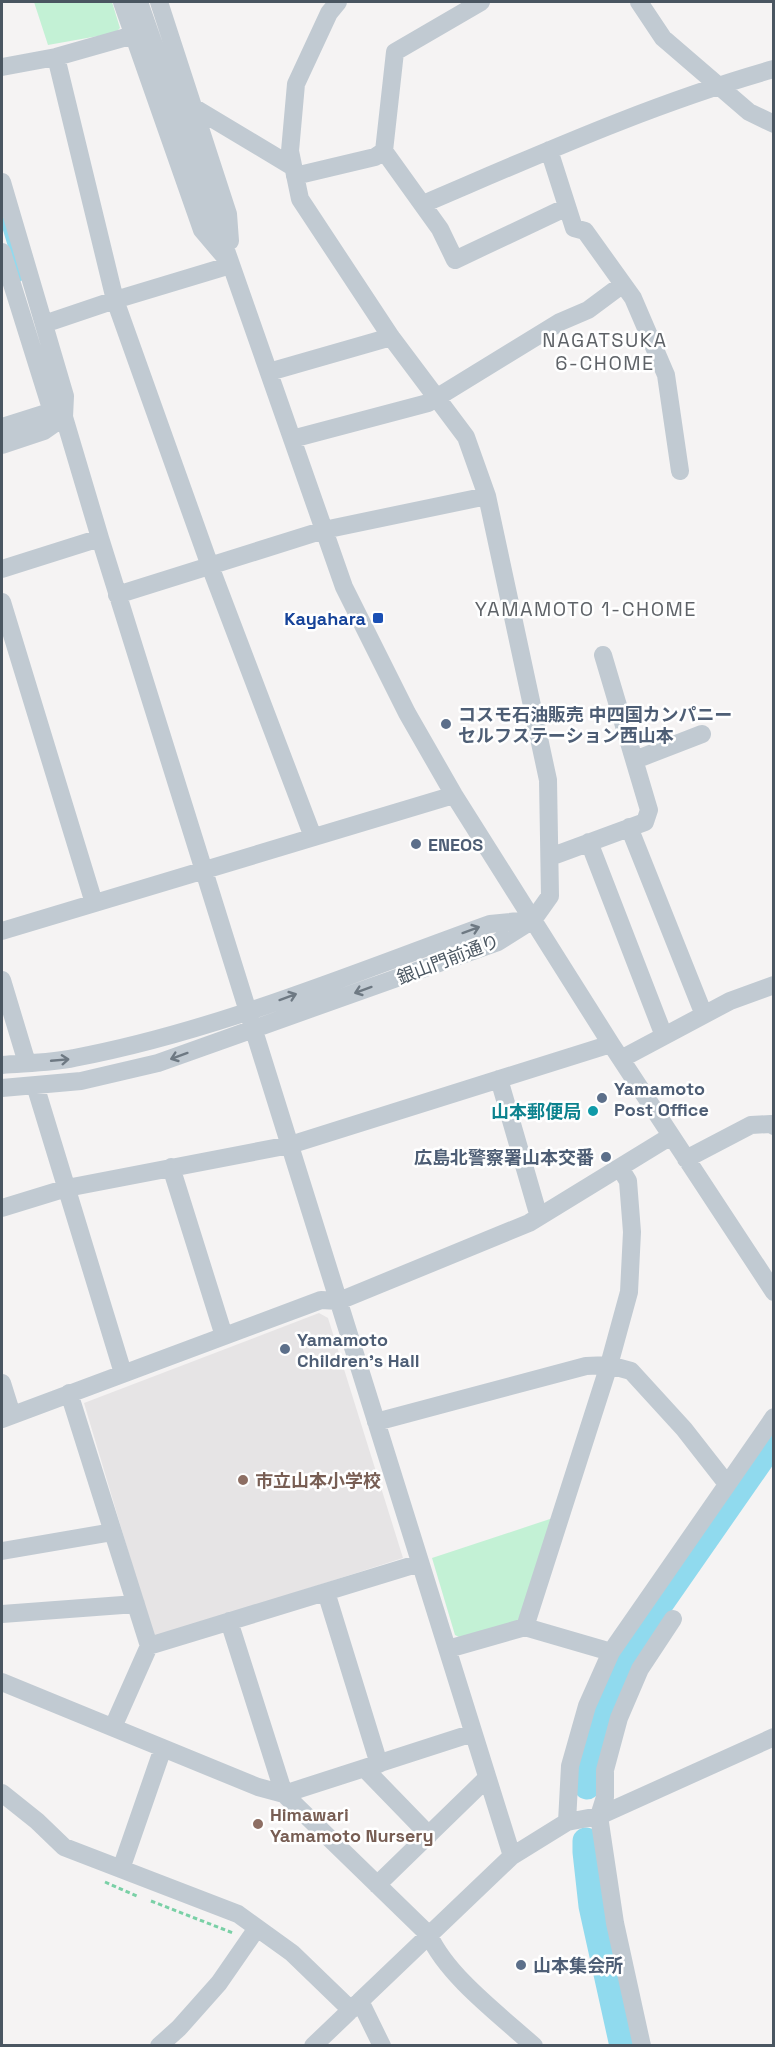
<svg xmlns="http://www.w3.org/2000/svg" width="775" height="2047" font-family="'Space Grotesk','Noto Sans JP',sans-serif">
<rect width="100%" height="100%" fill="#f5f3f3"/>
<!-- education -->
<path fill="#e6e4e5" d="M 319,1313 L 328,1318 L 403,1558 L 154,1638 L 84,1403 Z"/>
<!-- green -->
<path fill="#c3f1d5" d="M 34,2 L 112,2 L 120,28 L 115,33 L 48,45 Z
M 553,1518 L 518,1621 L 461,1638 L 455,1635 L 432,1558 Z"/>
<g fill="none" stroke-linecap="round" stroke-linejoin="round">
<!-- stream -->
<path stroke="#90daee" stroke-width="4.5" d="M 2,219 L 20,279"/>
<!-- river -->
<path stroke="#90daee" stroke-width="27" d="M 587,1786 L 596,1732 L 630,1647 L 774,1440
M 586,1841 L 586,1852 L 592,1906 L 623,2046"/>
<!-- path -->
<path stroke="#7ad0a6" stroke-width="3" stroke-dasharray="4.5 3" stroke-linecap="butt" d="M 105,1882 L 139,1897
M 151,1901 L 233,1933"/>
<!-- minor -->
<path stroke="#c1cad2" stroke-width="18" d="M 122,2 L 202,230 L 225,257
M 139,2 L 344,587 L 407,713 L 454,795 L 611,1044 L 774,1292
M 159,2 L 228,214 L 230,241
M 481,2 L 395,52 L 384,151 L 440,229 L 455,260 L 567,207
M 639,2 L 663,38 L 749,112 L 774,124
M 56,57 L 115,300 L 210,566 L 313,837
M 2,67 L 56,57 L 130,36
M 193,107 L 293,167
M 549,150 L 574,228 L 585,231 L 633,298 L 666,375 L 680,471
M 295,176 L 375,157 L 384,151
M 2,182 L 65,396 L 64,417 L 100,538 L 512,1856
M 423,204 C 538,155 653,103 774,69
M 2,252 L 49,402 L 64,417
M 44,324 L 115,300 L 231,265
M 269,372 L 391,337
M 2,427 L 43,414 L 64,417
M 292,439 L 428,403 L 560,322 L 588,310 L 623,284
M 2,445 L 44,431 L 64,417
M 2,569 L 100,538
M 117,595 L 324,530 L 487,496
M 2,602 L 94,903
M 635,760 L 702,734
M 629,827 L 704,1015
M 589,842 L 664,1036
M 550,857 L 645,822 L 649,810 L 603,655
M 2,931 L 454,795
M 2,980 L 27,1063
M 621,1059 L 730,1001 L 774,985
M 2,1065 C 25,1063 51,1063 74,1058 C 217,1031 353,973 490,924 L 529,920
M 499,1079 L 539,1217
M 35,1085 L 123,1373
M 2,1088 L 81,1081 L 158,1063 L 498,942 L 533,920 L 550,896 L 548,780 L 487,496 L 466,437 L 391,337 L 300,199 L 290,151 L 296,84 L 329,13 L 338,2
M 686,1159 L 751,1125 L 771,1124 L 774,1126
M 171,1167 L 224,1336
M 2,1208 L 67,1188 L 290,1145 L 611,1044
M 2,1383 L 12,1415
M 69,1393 L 149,1646 L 113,1727
M 2,1419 L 321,1300 L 339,1301 L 529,1223 L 671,1136
M 376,1422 L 586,1366 L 609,1365 L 631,1371 L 684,1429 L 727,1484
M 2,1551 L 113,1532
M 326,1592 L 379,1764
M 2,1614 L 136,1604
M 229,1621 L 284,1794 L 429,1935 C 447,1976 501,2016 534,2046
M 525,1627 L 609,1365 L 629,1292 L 632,1232 L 628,1181 L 620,1168
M 149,1646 L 420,1563
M 448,1649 L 525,1627 L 611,1652
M 2,1682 L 258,1787 L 284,1794 L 473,1733
M 364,1768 L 429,1835
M 2,1793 L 37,1821 L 64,1847 L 238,1914 L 292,1953 L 351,2010
M 567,1822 L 570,1766 L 587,1706 L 611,1652 L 774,1417
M 121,1869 L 163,1748
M 377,1885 L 487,1778
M 360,2001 L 382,2046
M 159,2046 L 179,2028 L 219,1983 L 257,1928
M 313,2046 L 512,1856 L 567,1822 L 599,1816 L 774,1737
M 642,2046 L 615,1923 L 599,1816 L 605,1797 L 605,1770 L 619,1718 L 640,1669 L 673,1619"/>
</g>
<!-- one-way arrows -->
<defs><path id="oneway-shaft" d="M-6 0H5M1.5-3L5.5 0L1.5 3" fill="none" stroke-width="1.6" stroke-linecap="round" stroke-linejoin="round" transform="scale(1.5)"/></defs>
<g stroke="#6e7983">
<use href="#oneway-shaft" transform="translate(471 930) rotate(-20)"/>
<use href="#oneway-shaft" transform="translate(363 990) rotate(160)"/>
<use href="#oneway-shaft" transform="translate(288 997) rotate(-20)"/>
<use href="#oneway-shaft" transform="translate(179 1056) rotate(160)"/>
<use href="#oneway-shaft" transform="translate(60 1060) rotate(-5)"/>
</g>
<!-- markers -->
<rect fill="#1a4fb4" stroke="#fff" stroke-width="2" x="372" y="612" width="12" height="12" rx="3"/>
<g fill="#5c6f8a" stroke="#fff" stroke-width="2">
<circle cx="446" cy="724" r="6"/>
<circle cx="416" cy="844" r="6"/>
<circle cx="602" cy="1098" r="6"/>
<circle cx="606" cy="1157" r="6"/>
<circle cx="285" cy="1349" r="6"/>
<circle cx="521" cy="1965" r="6"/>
</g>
<circle fill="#0f9aa8" stroke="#fff" stroke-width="2" cx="593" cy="1111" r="6"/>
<g fill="#8d6e63" stroke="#fff" stroke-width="2">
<circle cx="243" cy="1480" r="6"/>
<circle cx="258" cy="1824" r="6"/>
</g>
<g text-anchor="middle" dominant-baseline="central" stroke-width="5" stroke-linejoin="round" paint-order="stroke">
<!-- transit labels -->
<g font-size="18" font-weight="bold" fill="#164399" stroke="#fff" text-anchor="end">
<text x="366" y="618">Kayahara</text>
</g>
<!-- service labels -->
<g font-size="18" font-weight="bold" fill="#4e5e75" stroke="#fff" text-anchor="start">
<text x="458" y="714">コスモ石油販売 中四国カンパニー<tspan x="458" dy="21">セルフステーション西山本</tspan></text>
<text x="428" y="844">ENEOS</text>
<text x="614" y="1088">Yamamoto<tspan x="614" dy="21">Post Office</tspan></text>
<text x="594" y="1157" text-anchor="end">広島北警察署山本交番</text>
<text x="297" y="1339">Yamamoto<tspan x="297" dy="21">Children's Hall</tspan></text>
<text x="533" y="1965">山本集会所</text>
</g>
<!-- street labels -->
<g font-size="18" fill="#4a5661" stroke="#fff">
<text transform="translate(448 959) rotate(-21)">銀山門前通り</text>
</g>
<!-- culture labels -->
<g font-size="18" font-weight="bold" fill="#0d838f" stroke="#fff" text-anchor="end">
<text x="581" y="1111">山本郵便局</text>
</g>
<!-- education labels -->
<g font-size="18" font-weight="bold" fill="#785e54" stroke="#fff" text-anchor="start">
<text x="255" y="1480">市立山本小学校</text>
<text x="270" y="1814">Himawari<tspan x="270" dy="21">Yamamoto Nursery</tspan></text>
</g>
<!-- neighbourhood labels -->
<g font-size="20" letter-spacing="1.5" fill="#5f6368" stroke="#fff">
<text x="605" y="340">NAGATSUKA<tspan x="605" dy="23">6-CHOME</tspan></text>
<text x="586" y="609">YAMAMOTO 1-CHOME</text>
</g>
</g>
<!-- border -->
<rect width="775" height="2047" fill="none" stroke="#4a5661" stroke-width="6"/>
</svg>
